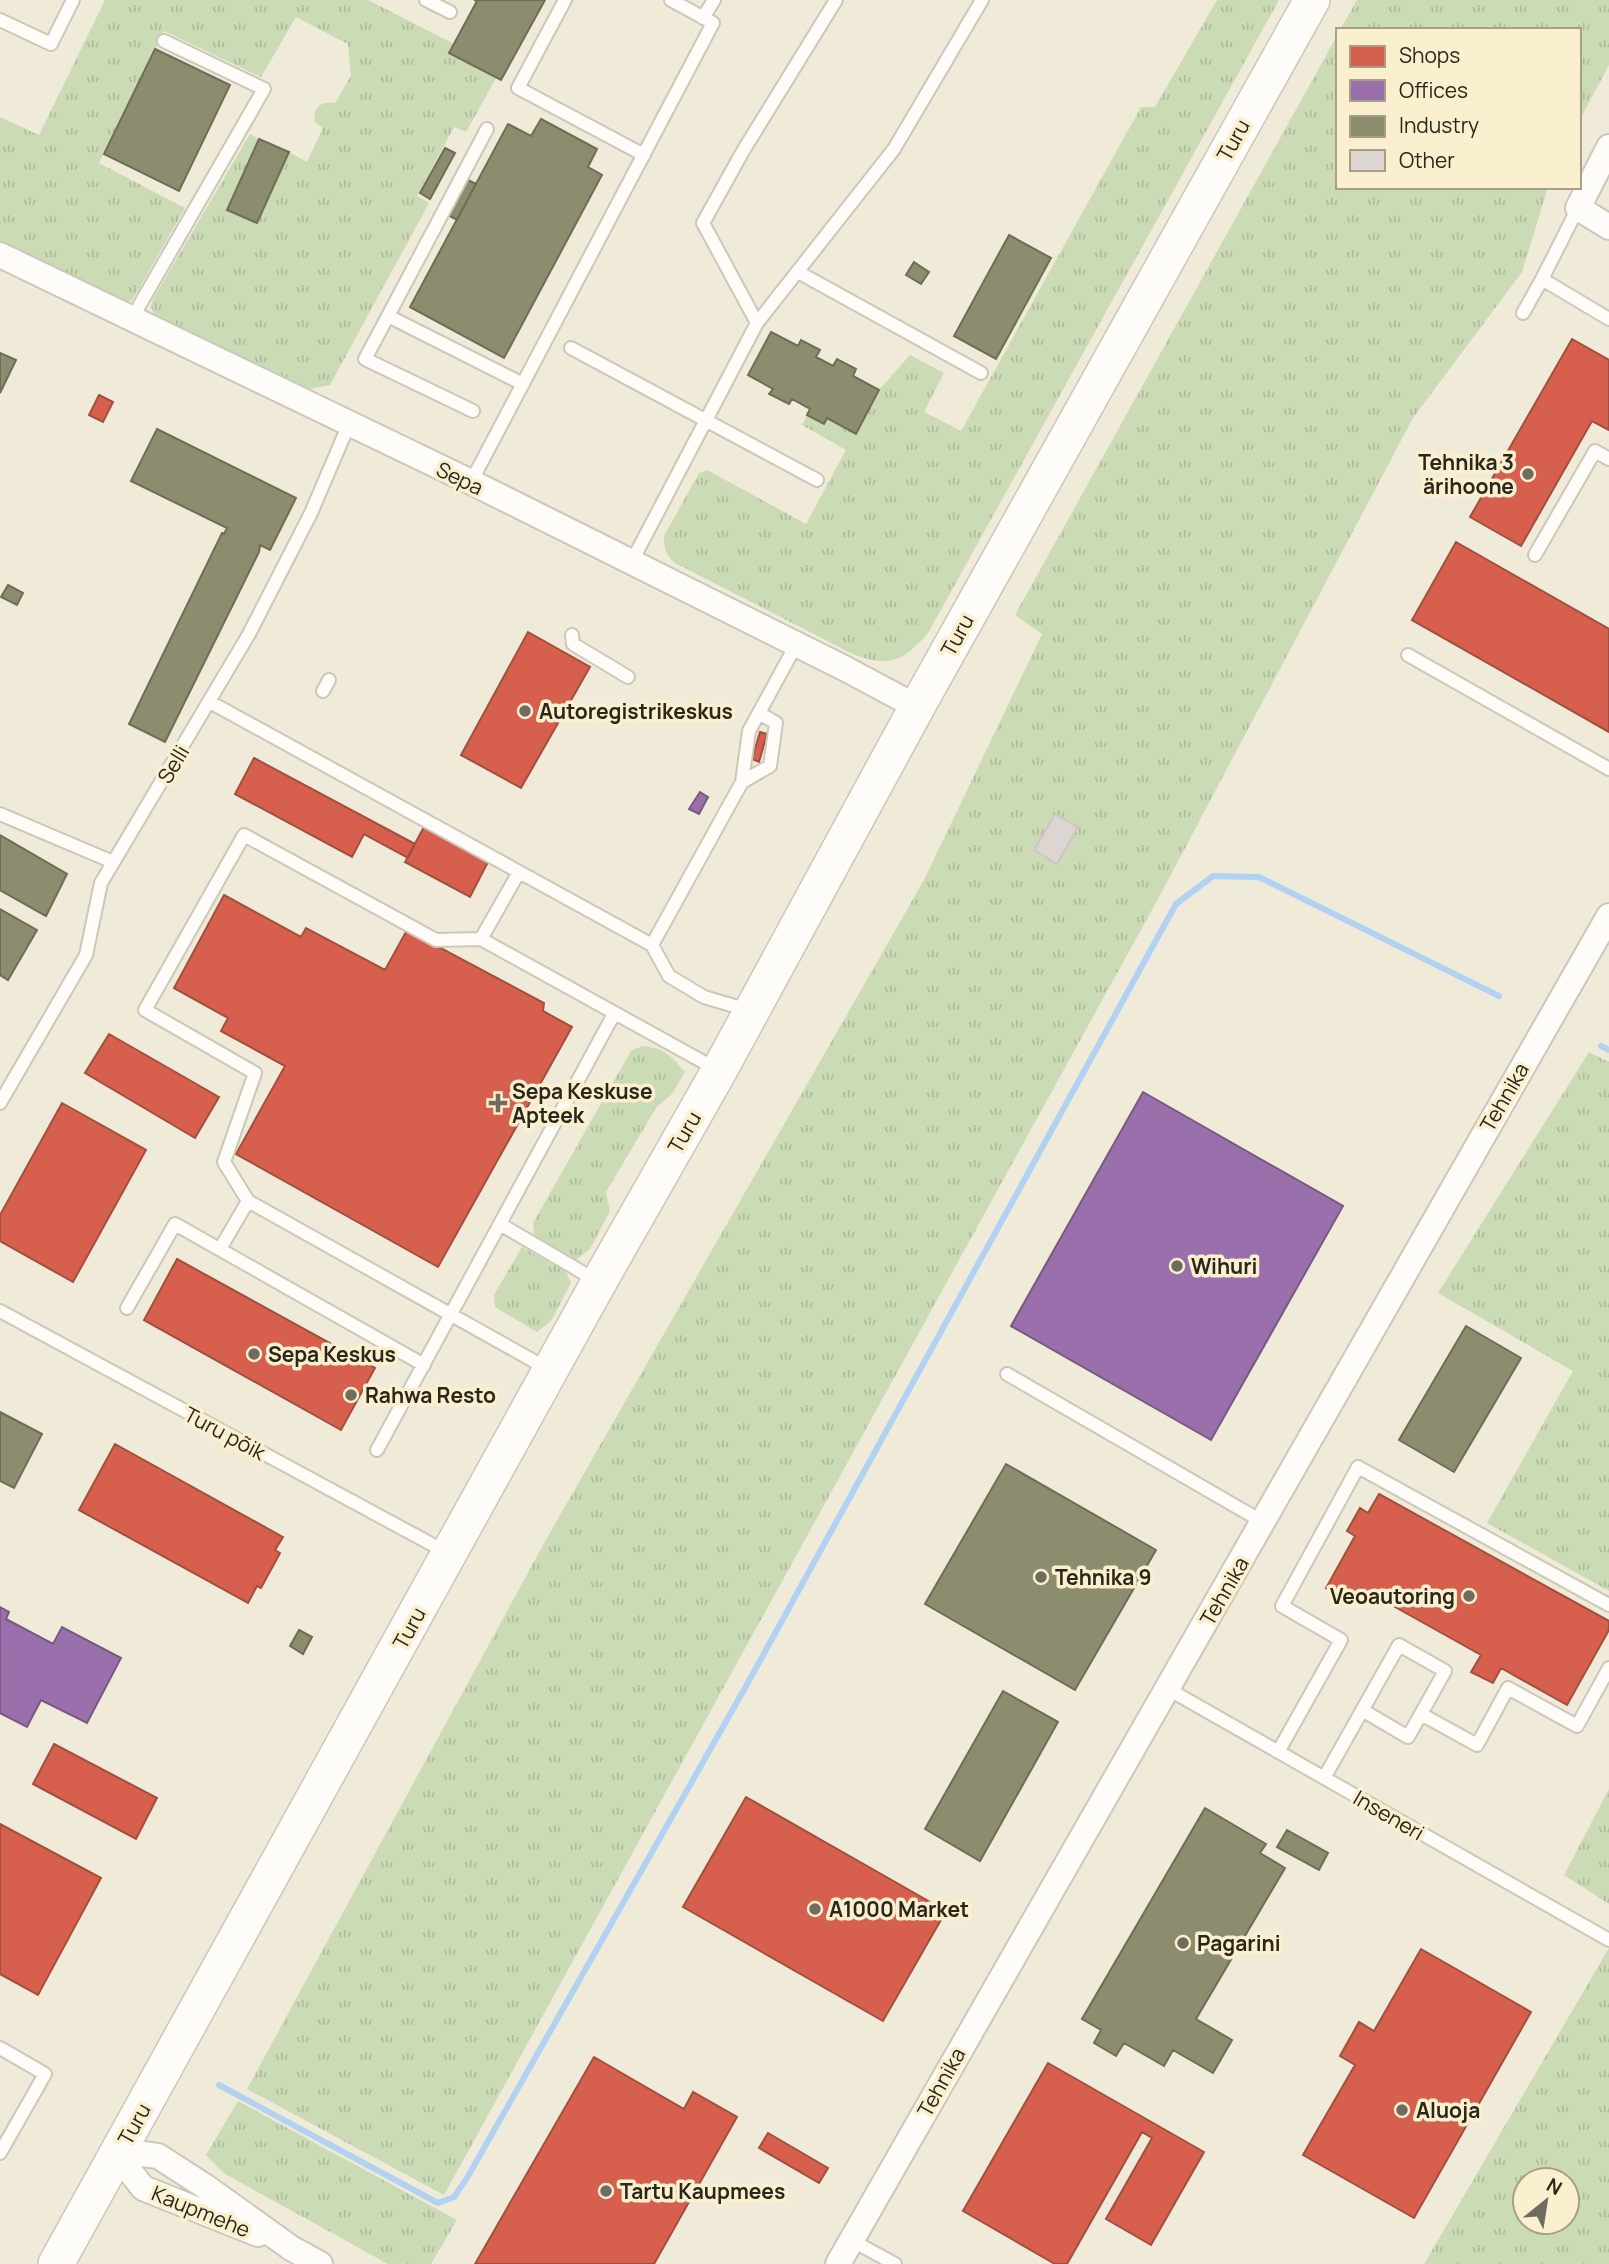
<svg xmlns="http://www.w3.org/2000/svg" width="1609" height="2264" font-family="Manrope,sans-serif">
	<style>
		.grass { fill: url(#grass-tufts); fill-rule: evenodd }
		.shops { fill: #d6604d; stroke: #a24f3e; stroke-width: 2 }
		.offices { fill: #9970ab; stroke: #785a80; stroke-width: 2 }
		.industry { fill: #8c8c6e; stroke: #6f6d55; stroke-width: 2 }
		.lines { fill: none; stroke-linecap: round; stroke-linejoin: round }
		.stream { stroke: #b1d2f2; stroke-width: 6 }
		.building { fill: #ddd5d2; stroke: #ccc5c1; stroke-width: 2 }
		.service-casing { stroke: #ccc7b9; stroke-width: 16 }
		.minor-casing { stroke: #ccc7b9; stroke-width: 28 }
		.secondary-casing { stroke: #ccc7b9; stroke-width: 38 }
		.service { stroke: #fdfcf9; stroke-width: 12 }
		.minor { stroke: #fdfcf9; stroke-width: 24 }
		.secondary { stroke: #fdfcf9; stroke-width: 35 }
		.poi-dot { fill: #6f6b5d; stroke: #faefcf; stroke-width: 2.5 }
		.labels { text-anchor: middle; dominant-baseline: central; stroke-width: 7; stroke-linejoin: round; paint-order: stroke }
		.street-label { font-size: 21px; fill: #2a261a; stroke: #faefcf }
		.poi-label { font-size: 21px; font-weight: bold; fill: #2a261a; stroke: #faefcf; text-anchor: start }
	</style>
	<defs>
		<pattern id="grass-tufts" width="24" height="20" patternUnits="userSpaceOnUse" patternTransform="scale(1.75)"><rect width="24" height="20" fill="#cbdbb6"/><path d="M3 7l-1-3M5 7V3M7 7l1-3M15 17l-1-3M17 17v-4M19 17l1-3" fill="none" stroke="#aebc9c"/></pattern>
	</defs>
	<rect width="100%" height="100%" fill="#f0ead9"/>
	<path class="grass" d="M105,0H368L454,44L449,53L496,78L466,132L454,127L417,196L429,203L330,385L309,389L154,314L151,307L153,299L250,134L259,139L227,209L257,223L289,152L307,162L323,128L315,122C312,107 321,101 335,103L351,76L348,44L296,17L261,77L164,31L99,163L185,208L133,299L126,303L0,241V117L39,135Z
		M1217,0H1279L928,633C903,662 889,668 853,654L675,563C666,556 664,548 664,536L699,473L707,470L806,524L846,450L802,425L807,415L823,424L827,418L856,433L879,390L910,355L944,373L924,412L961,431L1141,107H1155Z
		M1357,0H1609V65L1579,121V30H1340Z
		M1338,34V187H1548L1522,272L1413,418L1159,897L444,2195L247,2089L543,1545L924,880L1042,634L1015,615Z
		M642,1046C665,1048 670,1055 685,1072L672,1094L656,1108L606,1192L610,1211L590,1249L576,1260L534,1235L533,1223L631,1051Z
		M1589,1052L1609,1062V1591L1487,1523L1573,1371L1438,1293Z
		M522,1247L566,1272L571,1283L551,1321L537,1332L495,1307L494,1295Z
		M1609,1789V1904L1564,1875Z
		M1609,1948V2264H1424ZM1525,2180H1567V2222H1525Z
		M238,2101L457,2220L431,2264H388L225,2174L206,2155Z"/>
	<path class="shops" d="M1572,339L1609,360V430L1592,421L1521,546L1470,517Z
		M99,395L113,402L103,422L89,415Z
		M1456,542L1609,629V732L1412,620Z
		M528,632L590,667L521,788L461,755Z
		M760,732L767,734L759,762L752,759Z
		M254,758L415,844L408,858L364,834L352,857L235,794Z
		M425,825L489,860L470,897L405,862Z
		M224,895L301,937L306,928L385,970L407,930L544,1003L543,1011L572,1027L438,1267L236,1154L285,1066L221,1031L228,1018L174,988Z
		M109,1034L219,1097L195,1138L85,1073Z
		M62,1103L146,1150L73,1282L0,1241V1215Z
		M177,1259L375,1368L341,1430L144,1320Z
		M115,1444L283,1537L275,1550L280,1553L261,1588L257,1586L248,1603L79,1510Z
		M1379,1494L1609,1621V1630L1567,1705L1501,1668L1493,1683L1471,1672L1481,1655L1361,1588L1353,1603L1326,1588L1355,1536L1347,1531L1360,1508L1368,1513Z
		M54,1744L157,1798L136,1839L33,1784Z
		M746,1797L946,1911L883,2021L683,1907Z
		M0,1824L101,1878L38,1995L0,1974Z
		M1421,1949L1531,2012L1414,2218L1303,2155L1355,2065L1340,2056L1359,2022L1374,2031Z
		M594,2057L684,2109L693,2092L737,2117L654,2264H475Z
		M1048,2063L1204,2152L1151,2245L1106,2219L1152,2138L1142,2132L1067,2264H1055L963,2211Z
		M768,2133L828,2168L819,2183L759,2148Z"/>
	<path class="offices" d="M700,792L708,797L699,814L689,809Z
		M1143,1092L1343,1206L1211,1440L1011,1326Z
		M0,1607L9,1612L6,1619L53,1644L62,1627L121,1658L87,1723L41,1700L27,1727L0,1713Z"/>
	<path class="industry" d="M474,0H545L501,80L449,53L477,1Z
		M155,49L230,85L179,191L104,154Z
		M541,119L597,149L588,167L602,175L504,358L410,307L508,124L531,136Z
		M259,139L289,152L257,223L227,210Z
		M445,148L455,153L430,199L420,193Z
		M464,178L476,184L457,220L444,213Z
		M1009,235L1051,258L996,359L954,336Z
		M914,262L929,272L921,284L906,275Z
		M771,332L798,346L801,340L820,350L816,357L833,366L837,359L856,369L853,376L879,390L856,434L827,418L824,424L807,415L810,409L792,399L789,404L769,394L773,389L748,375Z
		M0,353L16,360L0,393Z
		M157,429L296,498L270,550L260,545L259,552L165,742L129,724L222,533L224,534L227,528L131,481Z
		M8,585L23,593L17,605L1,597Z
		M0,835L67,874L46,916L0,890Z
		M0,909L37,930L8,980L0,975Z
		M1466,1326L1521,1358L1454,1472L1399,1440Z
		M0,1412L42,1434L14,1488L0,1481Z
		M1006,1464L1156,1550L1075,1690L925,1604Z
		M299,1630L312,1637L303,1654L290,1646Z
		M1003,1691L1058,1722L980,1861L925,1829Z
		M1205,1808L1266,1844L1260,1853L1285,1868L1196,2019L1232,2040L1213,2073L1173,2050L1164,2066L1124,2043L1116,2056L1094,2043L1101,2030L1082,2019Z
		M1287,1830L1328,1853L1319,1870L1277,1847Z"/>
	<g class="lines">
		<path class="stream" d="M1601,1046L1609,1050
			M219,2085L438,2203L454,2197L467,2178L745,1688L1176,904L1213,876L1259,877L1499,996"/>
	</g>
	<path class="building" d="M1055,814L1078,827L1057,864L1034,850Z"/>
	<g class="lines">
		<g class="service-casing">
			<path id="service" d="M426,0L450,12
				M565,0L518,88L644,155
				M703,18L714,0
				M0,20L51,44L73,0
				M487,129L388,316L523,384
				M1578,208L1542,279L1609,319
				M798,272L981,373
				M1523,313L1542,279
				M388,316L365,359L473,411
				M131,320L264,89L164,41
				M757,323L703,223L743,151L836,0
				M571,348L817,480
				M471,482L713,23L671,0
				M1535,555L1595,451L1609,459
				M631,563L757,323L894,149L982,0
				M572,635L573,644L628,677
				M1408,655L1609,769
				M323,691L329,680
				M210,702L652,945L669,976L704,997L748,1010
				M742,782L749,731L796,645
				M0,814L113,862
				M481,939L519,872
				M652,945L742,782L770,766L776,723L759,713
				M0,1103L86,955L101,883L249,634L311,513L349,424
				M500,1224L597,1281
				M220,1249L248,1201
				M127,1308L175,1224L424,1365
				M0,1311L446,1552
				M548,1369L248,1201L224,1162L255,1073L145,1010L244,835L436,940L481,939L716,1069
				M1007,1374L1263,1522
				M377,1450L614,1014
				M1168,1689L1609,1940
				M1421,1714L1477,1745L1508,1688L1577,1726L1609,1668
				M1278,1752L1341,1640L1282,1606L1358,1467L1609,1605
				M1324,1778L1399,1645L1445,1671L1408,1737L1362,1710
				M0,2048L45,2074L0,2153
				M851,2240L895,2264"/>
		</g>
		<g class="minor-casing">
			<path id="minor" d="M1609,147L1578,208L1609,227
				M0,255L471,482L844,668L917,707
				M119,2151L158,2156L206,2187L291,2248L320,2264
				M119,2151L129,2170L143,2188L258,2234
				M838,2264L1609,916"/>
		</g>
		<g class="secondary-casing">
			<path id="secondary" d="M56,2264L599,1282L719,1071L917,707L1312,0"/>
		</g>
		<use href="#service" class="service"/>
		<use href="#minor" class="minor"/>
		<use href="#secondary" class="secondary"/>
	</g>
	<g class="poi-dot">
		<circle cx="1528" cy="474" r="7"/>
		<circle cx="525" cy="711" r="7"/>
		<path d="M494.5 1092.5h7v7h7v7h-7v7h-7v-7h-7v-7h7z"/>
		<circle cx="1177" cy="1266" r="7"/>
		<circle cx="254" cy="1354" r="7"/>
		<circle cx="351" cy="1395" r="7"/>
		<circle cx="1041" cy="1577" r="7"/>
		<circle cx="1469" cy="1596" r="7"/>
		<circle cx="815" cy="1909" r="7"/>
		<circle cx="1183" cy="1943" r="7"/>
		<circle cx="1402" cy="2110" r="7"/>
		<circle cx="606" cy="2191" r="7"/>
	</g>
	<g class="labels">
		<g class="street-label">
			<text transform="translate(1233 140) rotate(-61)">Turu</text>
			<text transform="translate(460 478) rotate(26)">Sepa</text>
			<text transform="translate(957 635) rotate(-61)">Turu</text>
			<text transform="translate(173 764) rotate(-59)">Selli</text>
			<text transform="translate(1504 1097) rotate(-60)">Tehnika</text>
			<text transform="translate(684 1132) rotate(-60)">Turu</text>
			<text transform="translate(225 1433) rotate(28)">Turu põik</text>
			<text transform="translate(1224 1591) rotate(-60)">Tehnika</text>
			<text transform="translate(409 1628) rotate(-61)">Turu</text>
			<text transform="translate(1389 1815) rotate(30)">Inseneri</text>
			<text transform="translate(941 2082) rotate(-61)">Tehnika</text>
			<text transform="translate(134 2124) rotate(-61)">Turu</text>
			<text transform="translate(201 2211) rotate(22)">Kaupmehe</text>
		</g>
		<g class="poi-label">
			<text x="1514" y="462" text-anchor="end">Tehnika 3<tspan x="1514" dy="24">ärihoone</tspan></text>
			<text x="539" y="711">Autoregistrikeskus</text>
			<text x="512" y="1091">Sepa Keskuse<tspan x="512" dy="24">Apteek</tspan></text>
			<text x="1191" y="1266">Wihuri</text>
			<text x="268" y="1354">Sepa Keskus</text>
			<text x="365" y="1395">Rahwa Resto</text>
			<text x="1055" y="1577">Tehnika 9</text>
			<text x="1455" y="1596" text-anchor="end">Veoautoring</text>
			<text x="829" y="1909">A1000 Market</text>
			<text x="1197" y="1943">Pagarini</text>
			<text x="1416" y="2110">Aluoja</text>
			<text x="620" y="2191">Tartu Kaupmees</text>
		</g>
	</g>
	<rect x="1336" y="28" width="245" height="161" fill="#faefcf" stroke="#a79f87" stroke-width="2"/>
	<rect x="1350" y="46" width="35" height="21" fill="#d6604d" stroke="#a79f87" stroke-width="2"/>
	<text x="1399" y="63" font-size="21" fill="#2a261a">Shops</text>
	<rect x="1350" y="80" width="35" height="21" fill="#9970ab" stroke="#a79f87" stroke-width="2"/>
	<text x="1399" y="98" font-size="21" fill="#2a261a">Offices</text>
	<rect x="1350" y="116" width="35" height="21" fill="#8c8c6e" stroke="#a79f87" stroke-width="2"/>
	<text x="1399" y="133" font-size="21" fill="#2a261a">Industry</text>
	<rect x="1350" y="150" width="35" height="21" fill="#ddd5d2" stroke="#a79f87" stroke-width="2"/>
	<text x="1399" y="168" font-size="21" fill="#2a261a">Other</text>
	<g transform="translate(1546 2201) rotate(30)"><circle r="33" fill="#faefcf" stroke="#a79f87" stroke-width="2"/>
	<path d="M0-5L12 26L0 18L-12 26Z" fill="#6f6b5d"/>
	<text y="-10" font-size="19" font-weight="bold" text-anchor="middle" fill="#2a261a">N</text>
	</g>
</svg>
